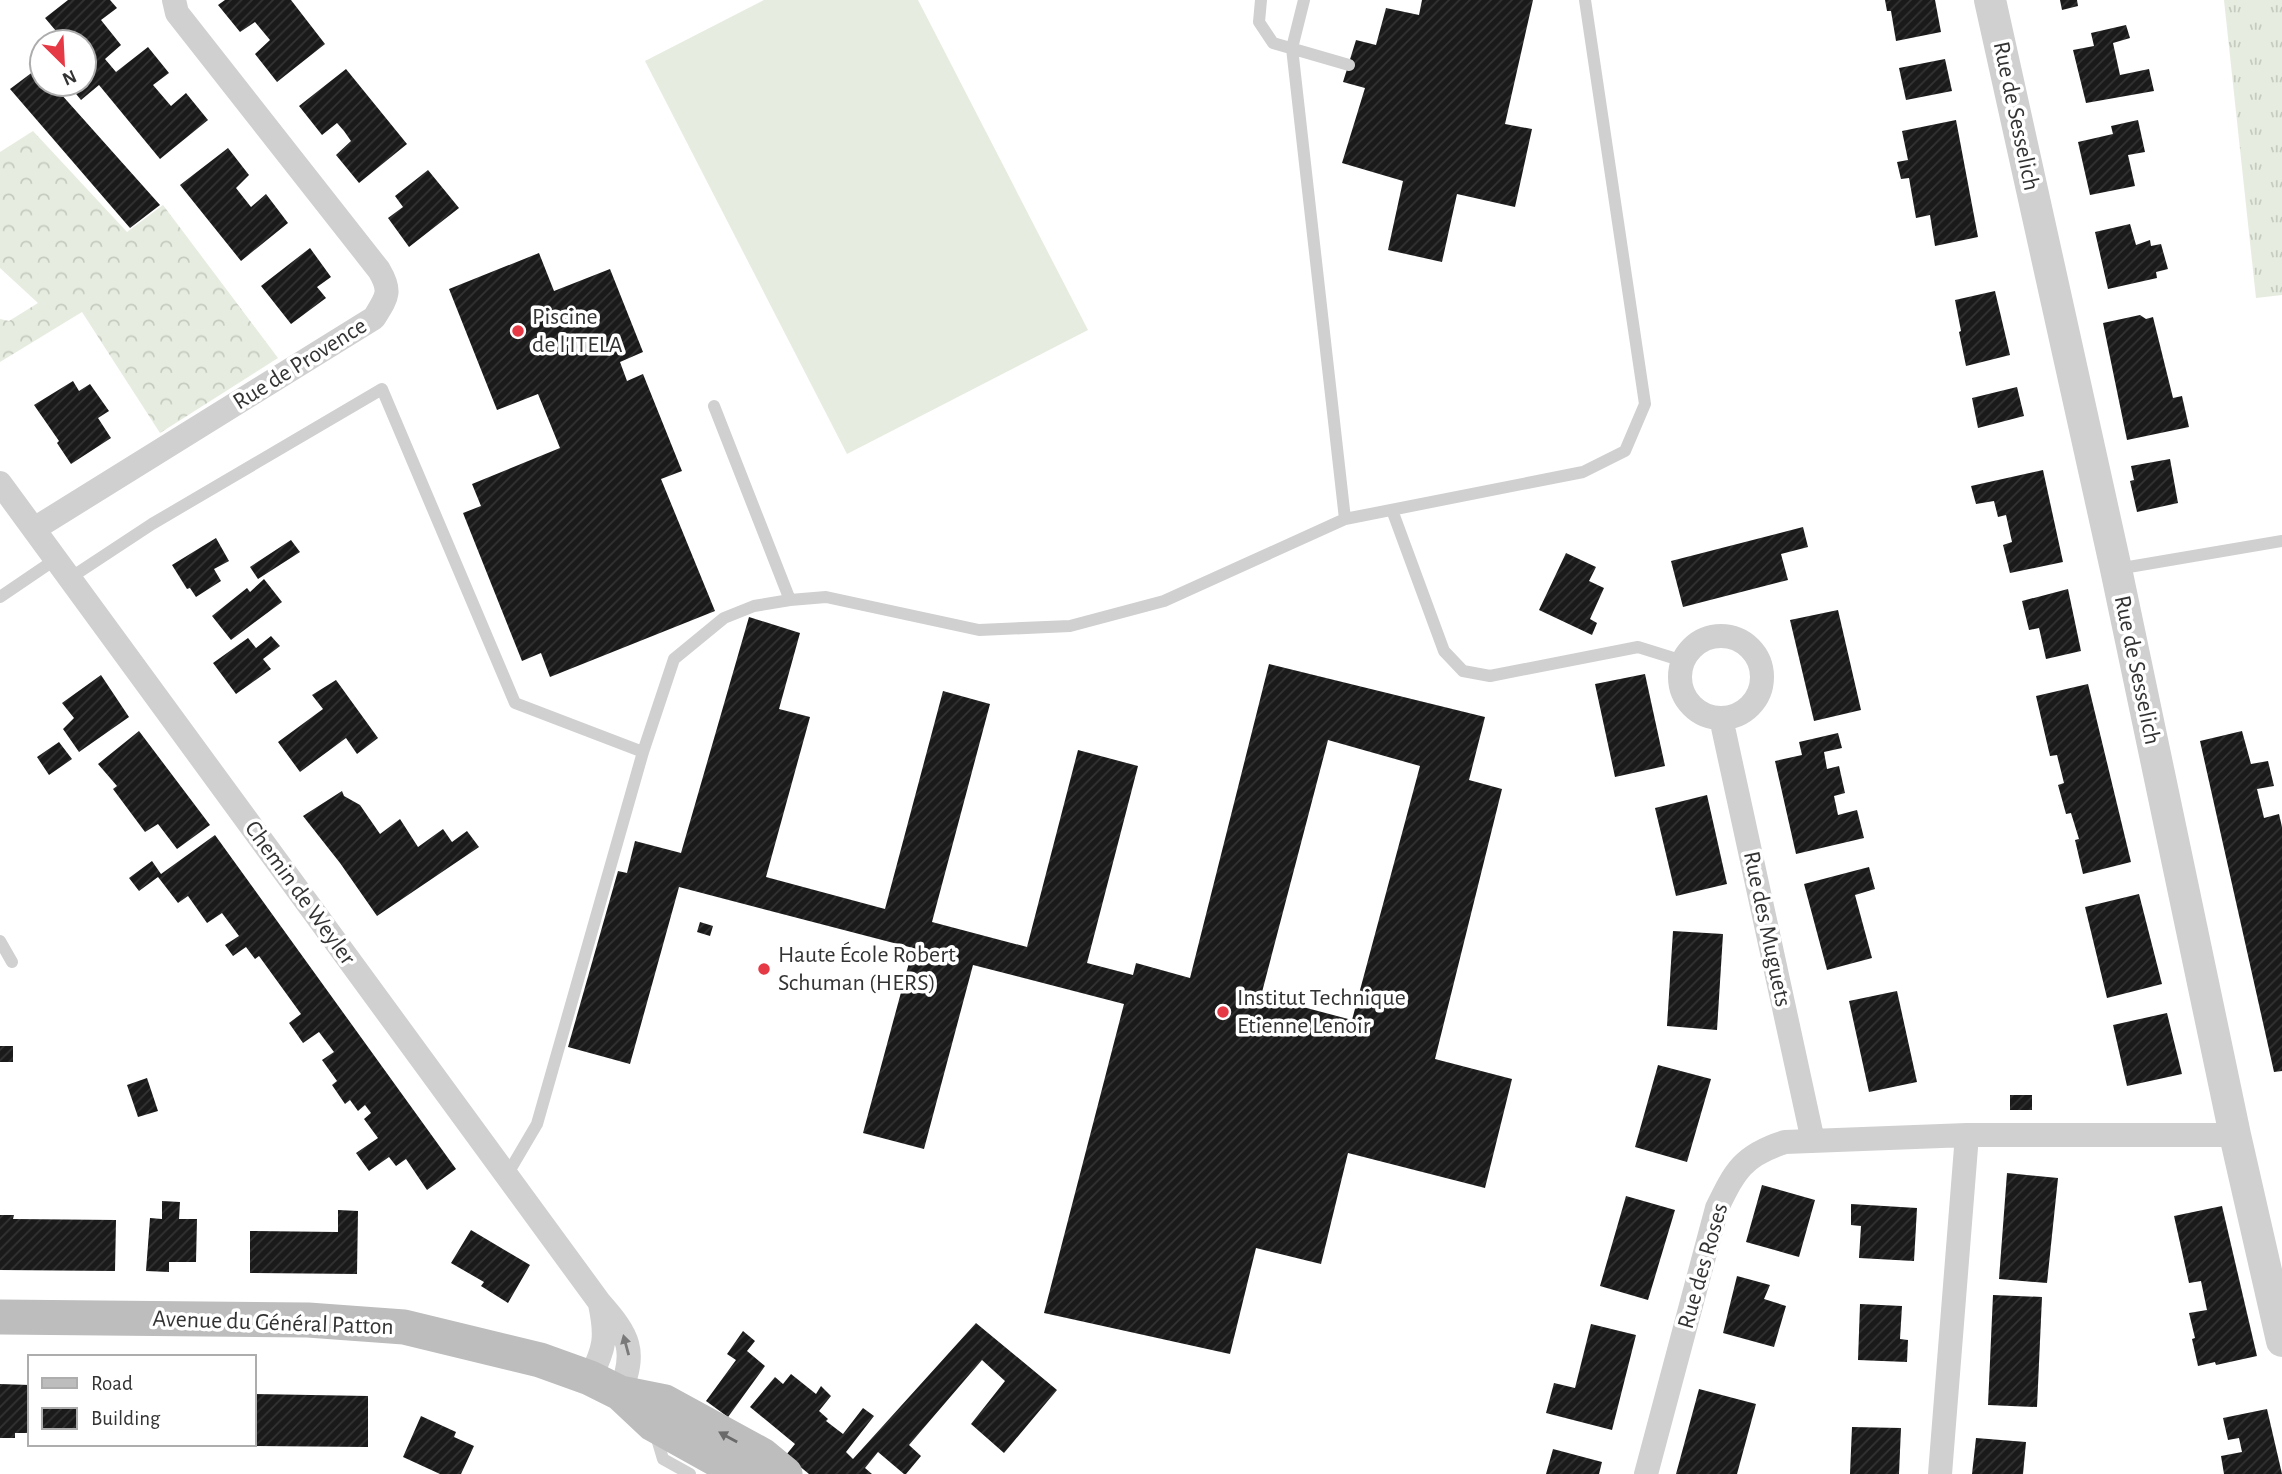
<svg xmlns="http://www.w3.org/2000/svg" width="2282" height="1474" font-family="'Alegreya Sans',sans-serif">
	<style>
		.grass { fill: url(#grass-tufts) }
		.forest { fill: url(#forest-crowns) }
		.garden { fill: #e6ecdf }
		.building { fill: url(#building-hatch); fill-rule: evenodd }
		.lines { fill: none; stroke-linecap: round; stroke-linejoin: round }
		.service { stroke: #d0d0d0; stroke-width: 12 }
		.minor { stroke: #d0d0d0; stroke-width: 24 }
		.tertiary { stroke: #d0d0d0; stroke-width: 32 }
		.secondary { stroke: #bdbdbd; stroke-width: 35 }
		.oneway { fill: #7a7a7a }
		.oneway2 { fill: #6a6a6a }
		.poi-dot { fill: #e63946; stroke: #fff; stroke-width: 2.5 }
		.labels { text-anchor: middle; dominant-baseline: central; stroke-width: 7; stroke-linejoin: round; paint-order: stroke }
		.street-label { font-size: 24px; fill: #333; stroke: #fff }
		.poi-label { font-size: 24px; fill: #333; stroke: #fff; text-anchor: start }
	</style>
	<defs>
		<pattern id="grass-tufts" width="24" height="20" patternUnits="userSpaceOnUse" patternTransform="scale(1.75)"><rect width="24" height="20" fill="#e6ecdf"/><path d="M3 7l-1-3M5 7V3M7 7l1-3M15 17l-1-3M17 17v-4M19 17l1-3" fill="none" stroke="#c6cbc0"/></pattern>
		<pattern id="forest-crowns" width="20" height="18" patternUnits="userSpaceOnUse" patternTransform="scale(1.75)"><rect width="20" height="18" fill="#e6ecdf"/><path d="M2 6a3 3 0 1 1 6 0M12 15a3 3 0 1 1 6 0" fill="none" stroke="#c6cbc0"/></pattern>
		<pattern id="building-hatch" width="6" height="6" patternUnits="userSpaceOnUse" patternTransform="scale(1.75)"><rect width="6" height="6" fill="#1a1a1a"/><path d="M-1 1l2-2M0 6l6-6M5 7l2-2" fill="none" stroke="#333"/></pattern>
	</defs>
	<rect width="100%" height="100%" fill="#fff"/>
	<path class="grass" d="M2224,0H2282V295L2256,298Z"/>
	<path class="forest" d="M33,131L127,232L163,205L278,358L160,433L82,312L0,362V319L9,321L38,303L0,268V152Z"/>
	<path class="garden" d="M764,0H918L1088,330L847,454L645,61Z"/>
	<path class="building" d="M68,0H110L117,8L101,20L121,45L105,59L116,72L148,47L169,73L153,85L171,106L186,93L208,120L160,159L99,85L81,100L68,84H84V42H43L56,31L45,18Z
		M225,0H291L325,44L277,82L255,54L270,40L255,22L240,32L218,5Z
		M1422,0H1533L1505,124L1532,129L1515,207L1457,194L1442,262L1388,250L1403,181L1342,163L1365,88L1343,82L1356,40L1376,45L1386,8L1419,15Z
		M1885,0H1935L1941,32L1896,41L1891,11H1887Z
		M2060,0H2077L2078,6L2062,10Z
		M2126,25L2130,38L2113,43L2120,75L2149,69L2154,91L2086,103L2073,50L2094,46L2091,33Z
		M1945,59L1952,91L1906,100L1899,68Z
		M38,68L42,73V84H52L160,205L130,228L10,89Z
		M346,69L407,144L359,183L336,155L351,141L344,131L337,123L322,135L299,106Z
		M1956,120L1978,237L1935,246L1930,215L1916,218L1909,178L1901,179L1897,162L1908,160L1902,131Z
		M2138,120L2145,152L2128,155L2135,186L2090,195L2078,142L2113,134L2111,126Z
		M228,148L249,175L236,188L251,207L266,194L288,223L241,261L180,185Z
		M428,170L459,208L409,247L388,218L403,207L395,196Z
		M2130,224L2136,245L2150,240L2151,246L2161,244L2168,269L2156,272L2157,278L2108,289L2095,232Z
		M310,248L331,277L317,287L326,298L291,324L261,286Z
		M539,253L554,291L610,269L643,352L620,362L627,381L643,374L682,471L661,479L715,611L550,677L541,653L522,661L463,513L481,506L472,484L560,448L538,394L497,410L449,289Z
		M1995,291L2010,355L1966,366L1959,332L1961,331L1955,300Z
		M2140,315L2146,319L2153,317L2173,398L2182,396L2189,427L2127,440L2103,323Z
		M73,381L79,391L90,384L109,411L98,418L111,438L71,464L57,443L59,441L34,405Z
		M2017,387L2024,416L1978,428L1972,398Z
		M2170,459L2178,503L2137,512L2130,481L2134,480L2131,466Z
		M2043,470L2063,562L2010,573L2003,545L2012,542L2006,515L1998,517L1994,501L1976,504L1971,486Z
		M1803,527L1808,547L1781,554L1788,580L1683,607L1671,561Z
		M216,538L229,561L214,569L221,581L196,597L190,588L187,589L172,565Z
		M291,540L300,552L258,579L250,567Z
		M1566,553L1596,567L1589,581L1604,588L1590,619L1597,623L1592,635L1539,610Z
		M264,579L282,602L231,640L212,616L247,588L250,592Z
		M2068,589L2081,651L2046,659L2039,628L2029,630L2022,601Z
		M1838,610L1861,710L1814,721L1790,620Z
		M749,617L800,633L779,709L810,717L766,877L885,909L943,691L990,704L932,922L1027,947L1078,750L1138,766L1087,963L1133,975L1136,963L1190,978L1269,664L1485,717L1469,780L1502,789L1435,1059L1512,1079L1485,1188L1348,1153L1321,1264L1256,1248L1230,1354L1044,1313L1124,1004L973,965L924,1149L863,1133L913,948L679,887L630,1064L568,1047L618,871L627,873L635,841L681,853ZM1328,740L1420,766L1352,1020L1261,996Z
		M271,636L280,646L263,659L271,669L236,694L213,663L248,638L256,648Z
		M1645,674L1665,766L1615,777L1595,684Z
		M101,675L129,717L79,752L63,729L74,718L62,703Z
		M336,680L378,738L357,754L346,738L300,772L278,742L323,709L312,695Z
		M2088,684L2131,862L2083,874L2075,840L2079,839L2071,813L2066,814L2058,785L2064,783L2057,755L2050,756L2036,696Z
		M139,731L210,825L177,849L158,824L145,832L113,789L117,786L98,764Z
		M2242,731L2251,764L2268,761L2274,786L2257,789L2264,818L2279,814L2282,827V1071L2274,1072L2200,741Z
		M1838,733L1842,748L1824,752L1827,769L1839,766L1845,793L1834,796L1838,815L1857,810L1864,838L1796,854L1775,761L1802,755L1799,742Z
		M59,742L72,759L49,775L37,757Z
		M342,791L344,796L360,805L380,834L400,819L418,847L443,829L452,842L467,831L479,847L377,916L340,863L303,816Z
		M1707,795L1727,884L1676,896L1655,808Z
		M215,835L456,1169L427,1190L406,1159L396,1166L389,1157L369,1171L356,1153L378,1138L364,1119L371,1113L365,1105L358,1111L350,1100L345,1104L332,1085L337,1081L322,1060L334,1052L319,1032L303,1043L289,1023L301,1014L259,956L255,959L246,947L233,956L225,945L239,936L222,913L207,923L188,896L178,903L158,877L139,891L129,878L152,861L161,874Z
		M1869,867L1875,889L1855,895L1872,958L1827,970L1804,884Z
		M2139,894L2162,984L2107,998L2085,907Z
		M700,922L713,926L710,936L697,932Z
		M1673,931L1723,934L1717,1030L1667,1026Z
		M1897,991L1917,1082L1869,1092L1849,1001Z
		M2167,1013L2182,1074L2127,1086L2113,1025Z
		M0,1046H13V1062H0Z
		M1658,1065L1711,1079L1687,1162L1635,1147Z
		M147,1078L158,1111L138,1117L127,1085Z
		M2010,1095H2032V1110H2010Z
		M2007,1173L2058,1178L2047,1283L1999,1279Z
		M1762,1185L1815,1200L1799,1257L1746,1242Z
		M1626,1196L1675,1210L1648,1300L1600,1286Z
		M162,1201L180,1202L179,1219H197L196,1262H169V1272L146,1271L150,1218L162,1219Z
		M1851,1204L1917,1208L1914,1261L1859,1258L1861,1226L1851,1225Z
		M2222,1206L2257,1356L2216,1365L2215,1362L2198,1366L2192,1339L2195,1338L2189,1313L2207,1310L2201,1281L2189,1283L2174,1216Z
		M338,1210L358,1211L357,1274L250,1273V1231L338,1232Z
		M0,1215H14L13,1219L116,1220L115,1271L0,1270Z
		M471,1230L530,1265L508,1303L481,1286L484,1282L451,1263Z
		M1737,1276L1770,1285L1764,1299L1786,1306L1774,1347L1723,1333Z
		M1993,1295L2042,1297L2037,1407L1988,1405Z
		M1860,1304L1902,1306L1900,1339L1908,1340L1907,1362L1858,1360Z
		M976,1323L1057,1390L1004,1453L971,1424L1005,1381L982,1360L909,1445L921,1456L906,1474H904L878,1452L865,1468L872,1474H809L786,1455L795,1444L750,1407L775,1377L783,1384L791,1374L816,1394L821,1386L831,1396L819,1411L828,1419L826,1421L843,1434L863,1408L874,1416L846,1452L853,1459Z
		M1591,1324L1636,1335L1612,1430L1546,1413L1554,1383L1575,1388Z
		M743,1331L755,1341L747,1351L765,1366L728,1417L706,1401L736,1360L727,1354Z
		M0,1384L30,1385V1433H15V1438H0Z
		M1699,1389L1756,1404L1737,1474H1676Z
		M254,1394L368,1396V1447L254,1446Z
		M2267,1409L2282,1474H2224L2221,1456L2242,1452L2239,1438L2228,1440L2223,1418Z
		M421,1416L456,1432L454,1437L474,1446L461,1474H440L403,1457Z
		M1852,1427L1901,1428L1899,1474H1850Z
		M1976,1438L2026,1442L2023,1474H1972Z
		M1553,1449L1602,1462L1599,1474H1546Z"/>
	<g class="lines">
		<path class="service" d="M1261,0L1259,22L1273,43L1349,65
			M1304,0L1292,48L1345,519
			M714,406L790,600
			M1392,510L1444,651L1463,671L1490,676L1638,647L1683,661
			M2117,569L2282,541
			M70,578L152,524L382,389L515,703L643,752
			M0,597L56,559
			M0,941L12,962
			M507,1175L537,1124L643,752L674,659L724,618L754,606L790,600L826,597L979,630L1070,626L1164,601L1345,519L1583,472L1625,451L1645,404L1585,0
			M655,1432L663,1459L690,1474"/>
		<path class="minor" d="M0,483L600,1303C629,1336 637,1350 620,1393
			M34,529L374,318C387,297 392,292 379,270L177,13L174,0
			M1680 677a41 41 0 1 1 82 0a41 41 0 1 1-82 0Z
			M1721,718L1813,1141
			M590,1378C605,1348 607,1337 600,1304
			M1646,1474L1717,1208C1735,1171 1743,1155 1785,1142L1967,1135H2235
			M1940,1474L1967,1135"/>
		<path class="tertiary" d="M1990,0L2116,569L2235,1135L2282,1341"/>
		<path class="secondary" d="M0,1317L308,1320L404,1327L540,1360L590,1378L620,1393L665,1402L762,1455L785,1474
			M620,1393L653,1424L743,1474"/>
	</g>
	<defs><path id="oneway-solid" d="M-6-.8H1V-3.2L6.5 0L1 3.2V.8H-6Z" transform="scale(1.75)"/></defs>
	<use class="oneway" href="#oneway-solid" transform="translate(626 1345) rotate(-105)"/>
	<use class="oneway2" href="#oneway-solid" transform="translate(728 1437) rotate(-151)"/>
	<g class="poi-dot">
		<circle cx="518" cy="331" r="7"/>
		<circle cx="764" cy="969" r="7"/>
		<circle cx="1223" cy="1012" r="7"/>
	</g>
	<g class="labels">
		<g class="street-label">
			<text transform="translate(2016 116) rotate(78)">Rue de Sesselich</text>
			<text transform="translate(300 364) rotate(-32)">Rue de Provence</text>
			<text transform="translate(2137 670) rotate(78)">Rue de Sesselich</text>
			<text transform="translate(300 893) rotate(54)">Chemin de Weyler</text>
			<text transform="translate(1767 929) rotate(78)">Rue des Muguets</text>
			<text transform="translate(1703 1266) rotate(-74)">Rue des Roses</text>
			<text transform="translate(273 1323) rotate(2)">Avenue du Général Patton</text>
		</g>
		<g class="poi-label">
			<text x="532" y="317">Piscine<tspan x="532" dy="28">de l'ITELA</tspan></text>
			<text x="778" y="955">Haute École Robert<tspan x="778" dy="28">Schuman (HERS)</tspan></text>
			<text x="1237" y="998">Institut Technique<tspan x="1237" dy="28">Etienne Lenoir</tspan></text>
		</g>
	</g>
	<rect x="28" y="1355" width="228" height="91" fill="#ffffff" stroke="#adadad" stroke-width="2"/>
	<rect x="42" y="1378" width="35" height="10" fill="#bdbdbd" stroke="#adadad" stroke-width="2"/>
	<text x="91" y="1390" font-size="21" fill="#333333">Road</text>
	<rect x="42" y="1408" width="35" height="21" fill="url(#building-hatch)" stroke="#adadad" stroke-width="2"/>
	<text x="91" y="1425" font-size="21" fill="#333333">Building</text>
	<g transform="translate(63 63) rotate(156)"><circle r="33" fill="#ffffff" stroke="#adadad" stroke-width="2"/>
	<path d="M0-5L12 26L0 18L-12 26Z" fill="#e63946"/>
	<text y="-10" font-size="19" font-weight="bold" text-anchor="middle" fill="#333333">N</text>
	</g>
</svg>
